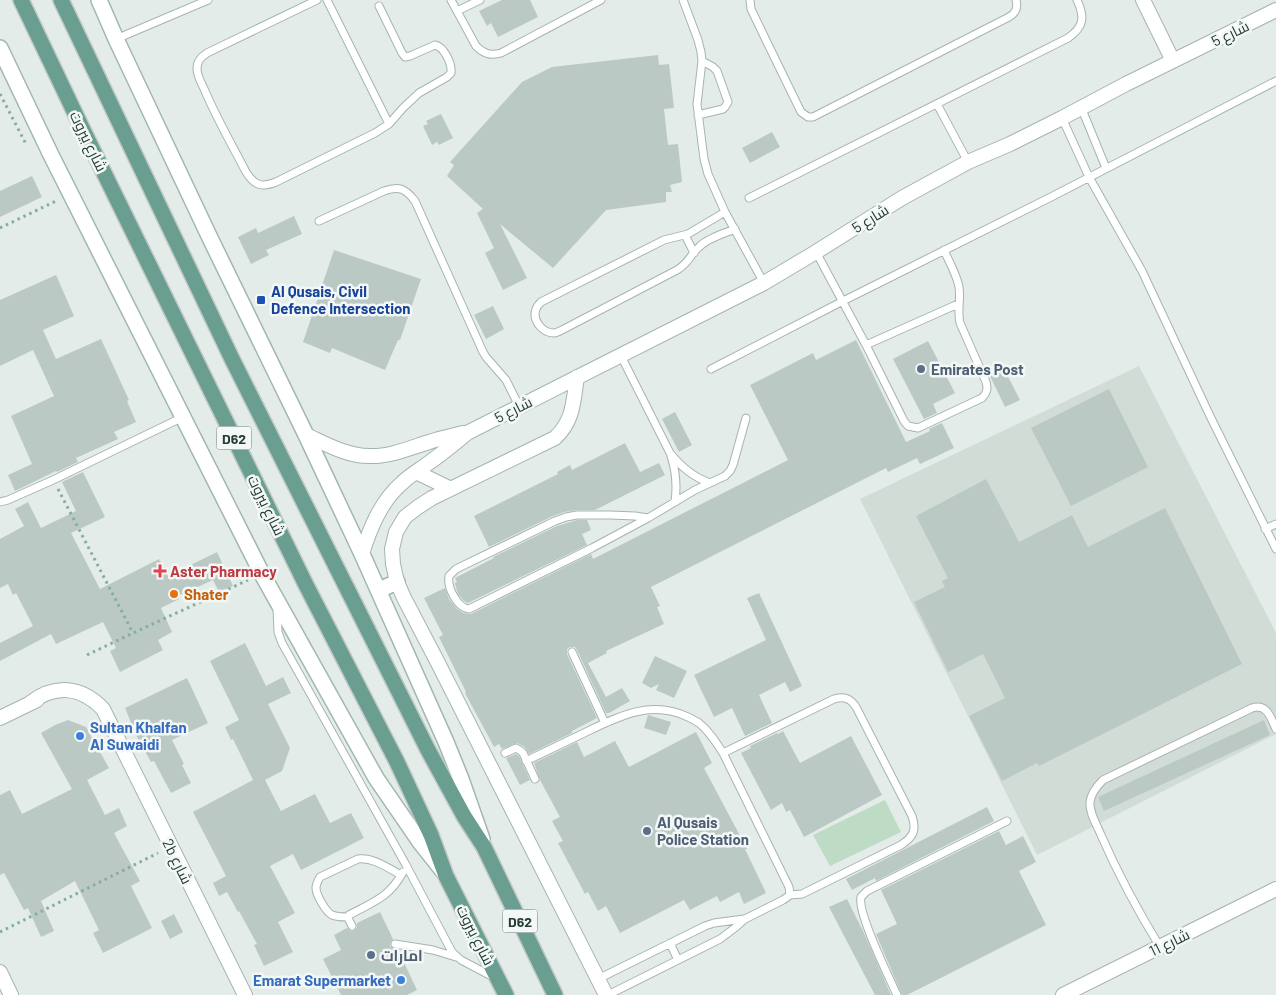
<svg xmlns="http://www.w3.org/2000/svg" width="1276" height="995" font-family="Barlow,Cairo,sans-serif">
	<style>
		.built { fill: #d1dcd7 }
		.green { fill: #bddbc5 }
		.building { fill: #bbc9c4 }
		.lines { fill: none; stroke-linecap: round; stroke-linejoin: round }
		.service-casing { stroke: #a6b4af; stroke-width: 9 }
		.minor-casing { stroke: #a6b4af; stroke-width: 16 }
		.secondary-casing { stroke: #a2b7af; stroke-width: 18 }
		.primary-casing { stroke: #c2c8c6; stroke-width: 18 }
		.path { stroke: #86ada1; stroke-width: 3; stroke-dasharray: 2.5 4; stroke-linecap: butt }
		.service { stroke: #fff; stroke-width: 7 }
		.minor { stroke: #fff; stroke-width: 14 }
		.secondary { stroke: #fff; stroke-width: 15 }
		.primary { stroke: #6a9e91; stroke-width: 15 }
		.transit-dot { fill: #1a4fb4; stroke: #f3f8f6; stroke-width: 2 }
		.service-dot { fill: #5c6f8a; stroke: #f3f8f6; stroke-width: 2 }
		.health-dot { fill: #e0444e; stroke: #f3f8f6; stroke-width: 2 }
		.food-dot { fill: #e8710a; stroke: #f3f8f6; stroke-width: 2 }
		.shop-dot { fill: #3f7fe0; stroke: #f3f8f6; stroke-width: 2 }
		.labels { text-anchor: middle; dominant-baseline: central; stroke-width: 5; stroke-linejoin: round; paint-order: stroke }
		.shield { fill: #f3f8f6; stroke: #62746f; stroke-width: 1 }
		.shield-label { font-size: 14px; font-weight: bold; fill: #243c35 }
		.street-label { font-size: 15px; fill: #243c35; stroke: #f3f8f6 }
		.transit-label { font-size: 15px; font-weight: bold; fill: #164399; stroke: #f3f8f6; text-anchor: start }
		.service-label { font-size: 15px; font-weight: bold; fill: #4e5e75; stroke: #f3f8f6; text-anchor: start }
		.health-label { font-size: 15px; font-weight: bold; fill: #be3a42; stroke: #f3f8f6; text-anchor: start }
		.food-label { font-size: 15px; font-weight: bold; fill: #c56008; stroke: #f3f8f6; text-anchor: start }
		.shop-label { font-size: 15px; font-weight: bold; fill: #366cbe; stroke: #f3f8f6; text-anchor: start }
	</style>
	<rect width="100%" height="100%" fill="#e3ece8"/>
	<path class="built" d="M1139,366L1276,633V734L1037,855L860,499Z"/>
	<path class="green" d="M885,800L901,832L830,866L813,835Z"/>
	<path class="building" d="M502,0H530L538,17L498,37L491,23L487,26L479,11Z
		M658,55L659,65L669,64L674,108L664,109L668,145L678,144L682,182L670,185L672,192H666V202L606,210L553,268L500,224L527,278L503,290L485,253L494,248L477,213L483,209L447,176L454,165L450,162L522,82L552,67Z
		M441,114L453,138L439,145L437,142L432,145L423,126L428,124L426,121Z
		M772,132L780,147L750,163L742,148Z
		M32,176L42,197L0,217V191Z
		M294,216L302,234L266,250L269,255L251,264L238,237L256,228L258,233Z
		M334,250L421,279L400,340H398L385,370L332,348L330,353L303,342Z
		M56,275L74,316L43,330L56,359L101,339L129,400L127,401L136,422L114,432L118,439L76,458L78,462L57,472L56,471L15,491L8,475L32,464L11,416L54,396L33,350L0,366V300Z
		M493,306L504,329L486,339L474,315Z
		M856,340L906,442L930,431L929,429L942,423L954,448L920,464L917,458L888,472L886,468L651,587L660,606L657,607L664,624L606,651L607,653L588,663L606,697L622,688L630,701L609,713H606L577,650L575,647H570L567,649V654L597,718L572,731V733L529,754L525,747L517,743L502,749L499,744L494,747L465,693L466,692L439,637L443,635L424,598L445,588L449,599L457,609L463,613L471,614L591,554L593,559L788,460L750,385L813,353L816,360Z
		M928,341L955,393L933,404L937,413L924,419L893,359Z
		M1002,365L1020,400L1005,407L988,372Z
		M1109,389L1148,467L1071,506L1031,428Z
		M675,412L692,445L679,452L662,419Z
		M625,443L640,472L659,463L665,475L595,510H577L564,512L553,516L489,547L474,516L558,474L557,472L570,465L572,470Z
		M83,472L105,517L71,533L100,589L159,559L168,576L217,552L233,586L219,592L213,580L178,596L179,599L161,608L172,632L158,640L163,650L120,672L110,651L116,648L103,622L56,644L51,634L0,661V643L33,626L16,593L13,595L8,584L0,588V539L24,526L15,509L28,502L41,528L76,511L62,482Z
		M986,479L1019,542L1072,515L1088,547L1165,508L1242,664L1039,766L1037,763L1002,781L969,716L1005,698L983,654L948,672L914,602L945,587L942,581L948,578L916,516Z
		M577,520H587L591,530L582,534L587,545L468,603L464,601L458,594L455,584V583L457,582L455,578L494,558L493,557L557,526Z
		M759,593L802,686L790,692L785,682L759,695L772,723L745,736L732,708L714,717L694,675L766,640L747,598Z
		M245,643L266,686L283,677L291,693L268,704L290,748L282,771L265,780L281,811L315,794L330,823L351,813L364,838L301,870L293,854L270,866L295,913L278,922L293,952L264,966L254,945L257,944L239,911L238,912L227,892L219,896L213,883L226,876L193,812L253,780L233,739L231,740L225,727L239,720L210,661Z
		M655,656L687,671L674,698L656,690L659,684L651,688L642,683Z
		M187,678L208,723L172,740L184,764L182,765L191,783L171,793L154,761L151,762L137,737L125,708Z
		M648,715L671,722L666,735L644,728Z
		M68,720L86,727L109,768L87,780L105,815L119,808L127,826L114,833L140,881L131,886L152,928L103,953L93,933L99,930L75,881L41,901L54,931L41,937L28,908L24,910L4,873L0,875V795L10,790L22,814L72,789L41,733L55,725Z
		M1264,720L1270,735L1104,811L1098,797Z
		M783,731L800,763L851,736L882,795L804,837L790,810L786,812L782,803L771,810L741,753L751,748L750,746L777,733L778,734Z
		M696,732L712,763L704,768L747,849H745L766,893L744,904L739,892L720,902L717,896L690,910L684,900L620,933L606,906L598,911L588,892L585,894L558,843L563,841L552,821L560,817L540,780L534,763L577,742L584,757L615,741L629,767Z
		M516,754L519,756L530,780L520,785L506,758Z
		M987,807L994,821L876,881L875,878L852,890L846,879Z
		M999,831L1006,845L1023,836L1036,862L1019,871L1046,925L907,995H902L876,934L897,924L881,890Z
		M847,899L863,931L891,995H875L829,907Z
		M380,912L393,939L390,943V946L394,949L398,950L417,990L407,995H341L323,959L341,950L334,935L347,928L351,931L355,930L357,927V923Z
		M174,914L183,932L170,939L161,921Z"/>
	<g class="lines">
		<g class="service-casing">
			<path id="service" d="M317,0L207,53C201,57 197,61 197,69C197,76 202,84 205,91C217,119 232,145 246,172C254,185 261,188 276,182L375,133L389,124L403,108L419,93L447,77L451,73C452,63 444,47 435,45L410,56L405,57L402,53L379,6
				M327,0L389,124
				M451,0L476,46C484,54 491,56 501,53L601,0
				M683,0L698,40L701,52L702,61L697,104L704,159L708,174L725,212L764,283
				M750,0L751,9L763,34L801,112L808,117H813L1009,17C1016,13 1018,8 1016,0
				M457,11L480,0
				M116,39L208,0
				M937,104L968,162
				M1081,107L1106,168
				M698,115L723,109L725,107L728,102L717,71L713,67L702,61
				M1062,118L1089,177L1142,271L1210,416L1276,549
				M749,198L1068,38C1084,27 1085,17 1077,0
				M725,212L688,234L664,240L541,302C539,304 537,306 536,309C532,320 542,333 554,333C557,333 559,331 562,330L677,270C689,263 690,255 699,247C708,238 723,234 735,229
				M319,221L384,191C399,186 405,188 415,201L483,352L486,357L506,380L519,406
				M685,235L694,253
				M816,252L866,345L904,421L908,426L918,428L982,398C987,393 988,389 986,382L960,323C957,311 961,299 959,287C957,275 949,262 944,250
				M866,345L958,304
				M621,356L670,453C681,467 693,477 710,483
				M711,369L843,301L1053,196L1276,81
				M671,456C676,471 677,487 675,502
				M0,502L8,500L53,480L183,417
				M648,518L592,548L469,609C457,608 447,587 449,576L456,569L555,521L566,517L577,515H610L635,516L648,518L695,490L725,476L730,471L733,465L746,418
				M1265,529L1276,524
				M277,608L278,632L282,643L406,865L452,952L461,960L495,978
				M572,652L605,723
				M505,753L516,748L521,751L523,753L535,779
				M526,761C545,752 563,743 582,734C617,717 650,699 688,717C692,719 696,721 699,723C709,731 716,742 723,753L789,887L790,895
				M348,917C342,917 337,917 332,915C326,912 316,895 316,888C316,884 318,881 320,877L358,859C373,857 388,868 401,875
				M352,926L348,918L349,915C373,902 389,898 403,872
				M670,943L678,960
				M395,944L433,950L456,957
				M1160,947C1138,911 1118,874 1101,835C1097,825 1089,813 1090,802C1091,793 1097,786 1103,780L1252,708C1267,703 1271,718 1276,729
				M598,979L705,926L714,923L744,919
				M608,995L720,939L736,927L745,919L783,900L790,895L802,894L901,845C913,837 917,831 912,816L856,707C850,698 844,696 834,699L723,753
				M897,995C889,977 857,913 861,897L867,891L1007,821"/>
		</g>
		<g class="minor-casing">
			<path id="minor" d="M1143,0L1173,61
				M577,377C573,402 574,420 555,438L432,498L418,507L405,517L396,532L392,549L393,564L397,582L404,598L437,661L606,995
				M306,435C326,444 347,456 369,456C389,457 410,448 429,442C440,438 452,436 463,433
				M416,472L451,489
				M362,554C370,528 381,501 402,483C410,475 421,469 430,462C443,453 455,443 467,433L764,283L816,252L902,198L968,162L1010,144L1062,118L1126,84L1276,10
				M30,703C55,684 81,686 103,709L245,995
				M0,718L37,700
				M0,972L11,995
				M1063,995L1276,889"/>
		</g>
		<g class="secondary-casing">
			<path id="secondary" d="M99,0L116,39L210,238L306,435L362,554L446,742L461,779L482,839
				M0,48L51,155L262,574L376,778L420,842L443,871
				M379,590L397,582"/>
		</g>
		<g class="primary-casing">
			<path id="primary" d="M21,0L83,130L306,585L397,762L431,835L446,876L506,995
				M61,0L232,359L428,750L464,816L484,847L555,995"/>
		</g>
		<path class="path" d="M0,94L26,144
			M0,228L58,200
			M58,489L133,633
			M87,655L133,633L248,580
			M0,932L158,853"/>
		<use href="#service" class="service"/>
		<use href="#minor" class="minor"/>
		<use href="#secondary" class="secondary"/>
		<use href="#primary" class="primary"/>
	</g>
	<rect class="transit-dot" x="256" y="295" width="10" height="10" rx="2.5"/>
	<g class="service-dot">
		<circle cx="921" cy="369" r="5"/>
		<circle cx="647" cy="831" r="5"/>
		<circle cx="371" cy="955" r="5"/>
	</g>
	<path class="health-dot" d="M157.5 563.5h5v5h5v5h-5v5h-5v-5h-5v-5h5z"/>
	<circle class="food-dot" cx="174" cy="594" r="5"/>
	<g class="shop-dot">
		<circle cx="80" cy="736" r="5"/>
		<circle cx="401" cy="980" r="5"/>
	</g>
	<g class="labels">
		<g class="shield">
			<rect x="216.5" y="426.5" width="35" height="23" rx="4"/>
			<rect x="502.5" y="909.5" width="35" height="23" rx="4"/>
		</g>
		<g class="shield-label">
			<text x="234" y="438">D62</text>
			<text x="520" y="921">D62</text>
		</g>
		<g class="street-label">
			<text transform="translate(1230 33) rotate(-26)">شارع 5</text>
			<text transform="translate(89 141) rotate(64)">شارع بيروت</text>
			<text transform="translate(870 218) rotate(-32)">شارع 5</text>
			<text transform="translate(513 409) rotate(-27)">شارع 5</text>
			<text transform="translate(267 505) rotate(64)">شارع بيروت</text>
			<text transform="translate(178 861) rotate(64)">2b شارع</text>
			<text transform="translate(476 935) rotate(63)">شارع بيروت</text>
			<text transform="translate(1169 942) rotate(-26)">شارع 11</text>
		</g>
		<g class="transit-label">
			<text x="271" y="291">Al Qusais, Civil<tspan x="271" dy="17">Defence Intersection</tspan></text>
		</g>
		<g class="service-label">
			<text x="931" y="369">Emirates Post</text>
			<text x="657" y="822">Al Qusais<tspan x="657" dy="17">Police Station</tspan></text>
			<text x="381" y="955">امارات</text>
		</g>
		<g class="health-label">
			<text x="170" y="571">Aster Pharmacy</text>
		</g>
		<g class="food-label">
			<text x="184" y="594">Shater</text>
		</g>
		<g class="shop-label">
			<text x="90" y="727">Sultan Khalfan<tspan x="90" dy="17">Al Suwaidi</tspan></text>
			<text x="391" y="980" text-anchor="end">Emarat Supermarket</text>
		</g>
	</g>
</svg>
